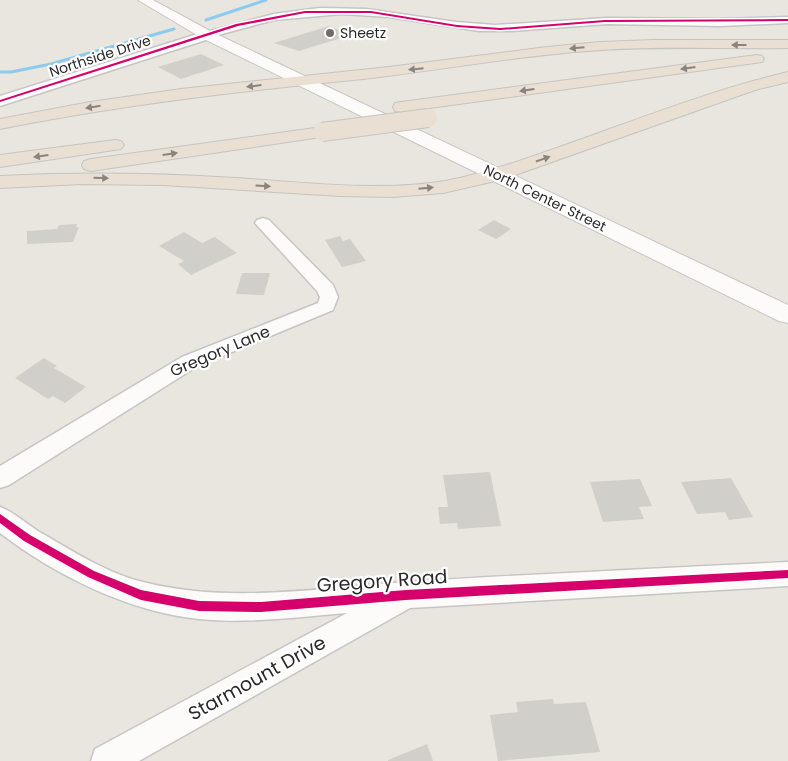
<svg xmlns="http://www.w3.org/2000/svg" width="788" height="761" font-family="Poppins,sans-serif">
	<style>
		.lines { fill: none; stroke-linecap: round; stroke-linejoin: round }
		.stream { stroke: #8ecaee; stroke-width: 3 }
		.building { fill: #d1cfca }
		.minor-casing { stroke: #c6c5c5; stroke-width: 3 }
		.tertiary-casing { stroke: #c6c5c5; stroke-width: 3 }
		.secondary-casing { stroke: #c6c5c5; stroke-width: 2 }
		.motorway-casing { stroke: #c4c4c1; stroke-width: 2 }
		.minor { fill: #fcfbfa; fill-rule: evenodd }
		.tertiary { fill: #fcfbfa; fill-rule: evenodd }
		.secondary { fill: #fcfbfa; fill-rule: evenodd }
		.motorway { fill: #e9dfd3; fill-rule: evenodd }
		.motorway-bridge-casing { stroke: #c4c4c1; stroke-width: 20; stroke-linecap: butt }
		.motorway-bridge { stroke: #e9dfd3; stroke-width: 18 }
		.cycleway-casing { stroke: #fff; stroke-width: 3 }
		.cycleway { fill: #d6006c; fill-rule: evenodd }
		.oneway { fill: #8a847e }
		.poi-dot { fill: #6d6c69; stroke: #fff; stroke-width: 2 }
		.labels { text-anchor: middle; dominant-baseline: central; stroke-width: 4.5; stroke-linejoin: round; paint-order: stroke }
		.far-poi-label { font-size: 14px; fill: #2a2a2a; stroke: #fff; text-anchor: start }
		.far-street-label { font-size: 14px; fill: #2a2a2a; stroke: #fff }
		.street-label { font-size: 16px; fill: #2a2a2a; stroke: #fff }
		.near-street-label { font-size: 19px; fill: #2a2a2a; stroke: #fff }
	</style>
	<rect width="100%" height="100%" fill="#e9e6df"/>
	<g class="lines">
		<path class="stream" d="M206,20L266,0
			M0,72H11L51,64L174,29"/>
	</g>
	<path class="building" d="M329,26L351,35L299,51L274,43Z
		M201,54L224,65L181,79L158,67Z
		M494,220L511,229L496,239L478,230Z
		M77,224L76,227H79L73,242L27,244V231L57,229L59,225Z
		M184,232L202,243L215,237L237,253L191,275L178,264L184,261L159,246Z
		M340,236L343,241L350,239L366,261L342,267L325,240Z
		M242,273H270L264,295L236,294Z
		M44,358L57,366L54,368L86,387L65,403L53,396L48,399L15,378Z
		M490,472L501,526L458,529L457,523L440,524L438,507H448L443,475Z
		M731,478L753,517L729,520L725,512L697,514L681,482Z
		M640,479L652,506L639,507L644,519L603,522L590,482Z
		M553,699L554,704L586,702L600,752L498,761L490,715L518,712L516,702Z
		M427,744L433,761H388V760Z"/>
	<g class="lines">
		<g class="minor-casing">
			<path id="minor" d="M320,8L366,9L456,22L495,25L607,18L720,19L788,17V23L720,26L607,24L511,31H479L389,17L342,14L274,20L207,38L202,35L203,33L274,14Z
				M263,218L269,220L333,285L338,297L333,310L196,367L9,485L0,488V466L182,357L318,303L320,297L317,291L255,223L257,220Z
				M0,507C14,512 25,523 38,531C69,549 108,574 143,582C230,604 319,588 406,582C533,574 661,568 788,562V586L410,608L139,761H91L95,749L347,613C298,617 248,624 199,619C129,612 55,575 0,533Z"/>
		</g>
		<g class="tertiary-casing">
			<path id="tertiary" d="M207,31L214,35L212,38L0,106V96Z"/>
		</g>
		<g class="secondary-casing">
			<path id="secondary" d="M138,0H153L212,32L788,305V323L779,321L202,38Z"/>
		</g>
		<g class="motorway-casing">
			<path id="motorway" d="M653,40H788V48C726,49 663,46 601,50C521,55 442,70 363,79C241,91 120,105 0,129V119L90,102L181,89L389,67L547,47L600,42Z
				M757,55L762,56L764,59L762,62L401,112L395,111L393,107L395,103L401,102Z
				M788,72V82L755,90L504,179L443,193L392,197L340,196L163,185L82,184L0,188V176C79,172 156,173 235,178C301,182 380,192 445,181C486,173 525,159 565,145C639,119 712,90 788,72Z
				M322,127L328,128L331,132L328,136L91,171L84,169L82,165L84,161L91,159Z
				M115,140L121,141L124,145L121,149L0,167V155Z"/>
		</g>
		<use href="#minor" class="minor"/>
		<use href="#tertiary" class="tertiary"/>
		<use href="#secondary" class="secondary"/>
		<use href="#motorway" class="motorway"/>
		<g class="motorway-bridge-casing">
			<path id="motorway-bridge" d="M322,132L428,118"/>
		</g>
		<use href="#motorway-bridge" class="motorway-bridge"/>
		<g class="cycleway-casing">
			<path id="cycleway" d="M305,11H371L457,25L500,28L605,20L788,19V21L605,22L500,30L457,27L371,13H305L238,26L0,102V100L236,24Z
				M0,514L30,535L94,571L141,590L199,601L261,602L406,590L788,570V578L406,600L261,612L199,611L141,600L88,577L24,541L0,523Z"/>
		</g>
		<use href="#cycleway" class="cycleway"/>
	</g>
	<defs><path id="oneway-solid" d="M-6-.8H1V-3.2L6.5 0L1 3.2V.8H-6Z" transform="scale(1.25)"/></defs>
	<g class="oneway">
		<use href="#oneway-solid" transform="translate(739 45) rotate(180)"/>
		<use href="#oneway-solid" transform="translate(577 48) rotate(175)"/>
		<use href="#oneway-solid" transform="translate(688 68) rotate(172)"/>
		<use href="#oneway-solid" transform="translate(416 69) rotate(174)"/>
		<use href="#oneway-solid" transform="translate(254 86) rotate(173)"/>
		<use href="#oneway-solid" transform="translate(527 90) rotate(172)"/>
		<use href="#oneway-solid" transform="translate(93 107) rotate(171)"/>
		<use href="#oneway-solid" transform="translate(170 154) rotate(-8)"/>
		<use href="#oneway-solid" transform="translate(41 156) rotate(172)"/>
		<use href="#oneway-solid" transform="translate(543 159) rotate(-19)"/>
		<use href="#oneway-solid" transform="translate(101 178) rotate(1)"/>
		<use href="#oneway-solid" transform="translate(263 186) rotate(3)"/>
		<use href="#oneway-solid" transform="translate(426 188) rotate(-5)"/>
	</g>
	<circle class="poi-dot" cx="330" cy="33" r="5"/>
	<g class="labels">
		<g class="far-poi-label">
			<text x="340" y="33">Sheetz</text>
		</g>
		<g class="far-street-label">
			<text transform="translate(100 56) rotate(-18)">Northside Drive</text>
			<text transform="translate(545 198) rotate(26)">North Center Street</text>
		</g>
		<g class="street-label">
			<text transform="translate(220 351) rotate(-23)">Gregory Lane</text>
		</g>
		<g class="near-street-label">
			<text transform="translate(382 581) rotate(-4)">Gregory Road</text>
			<text transform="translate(257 678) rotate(-29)">Starmount Drive</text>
		</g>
	</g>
</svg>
